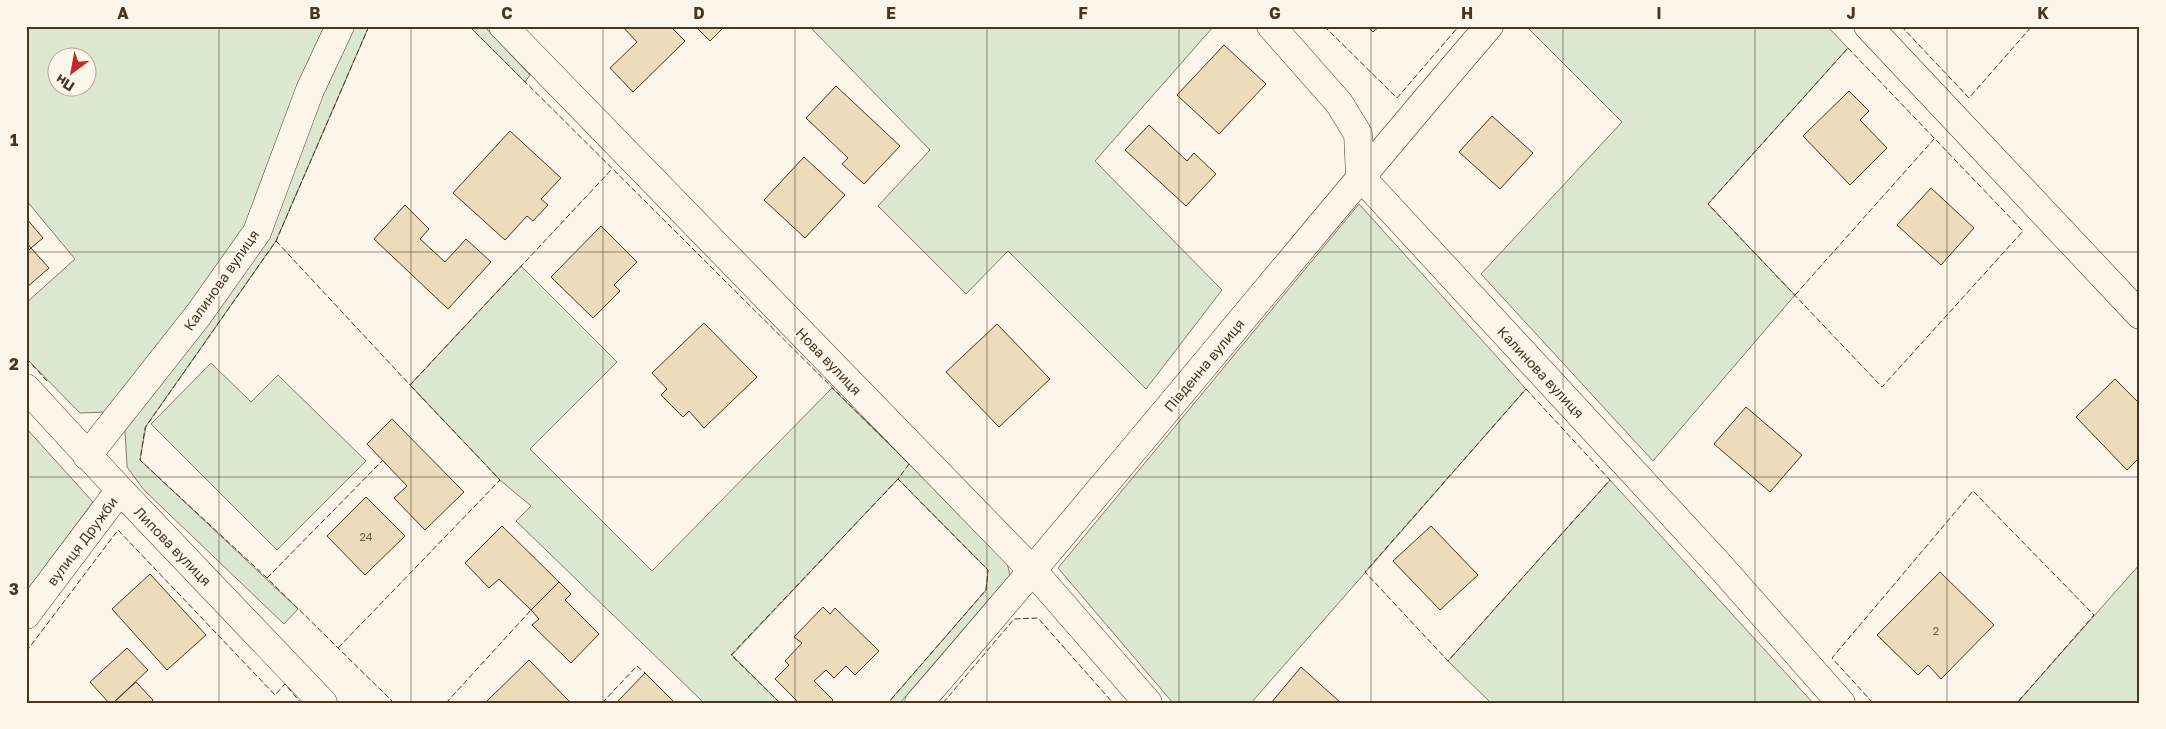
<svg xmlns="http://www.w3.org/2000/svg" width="2166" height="729" font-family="'Golos Text',sans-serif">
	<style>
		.green { fill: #dce7d0; stroke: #887966; fill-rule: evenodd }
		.building { fill: #ecdcbc; stroke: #4a3520 }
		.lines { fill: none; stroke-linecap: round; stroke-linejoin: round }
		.street-casing { stroke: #4a3520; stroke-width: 29 }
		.street { stroke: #fbf6e9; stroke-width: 28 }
		.fence { stroke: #4a3520; stroke-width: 1; stroke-dasharray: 6 2.5; stroke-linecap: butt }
		.grid { fill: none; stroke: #4a3520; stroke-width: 1; stroke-opacity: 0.55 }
		.labels { text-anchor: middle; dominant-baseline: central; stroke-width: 4; stroke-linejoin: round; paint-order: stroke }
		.number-label { font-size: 11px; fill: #725f47 }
		.street-label { font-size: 14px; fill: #4a3520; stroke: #fbf6e9 }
		.neatline { fill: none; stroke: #4a3520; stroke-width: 2 }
		.grid-label { font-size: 16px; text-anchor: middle; font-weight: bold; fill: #4a3520 }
	</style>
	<rect width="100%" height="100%" fill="#fbf6e9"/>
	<path class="green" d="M26,26H328L247,227L108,412L80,413L26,358V303L75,259L26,200ZM58,58H88V88H58Z
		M350,26H369L276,241L146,426L140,460L298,609L284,624L144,490L127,467L125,431L263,237Z
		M469,26H484L530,75L525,82Z
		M809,26H1214L1095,161L1222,290L1146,389L1008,251L966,294L878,206L930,150Z
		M1526,26H1827L1848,48L1708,204L1795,295L1653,461L1481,274L1622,122Z
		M1359,204L1526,389L1251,703H1173L1058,568Z
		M521,266L617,362L530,449L652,571L832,388L1006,559L1010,575L900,703H888L986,590L988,570L898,479L732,655L780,703H704L516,521L531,506L500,480L410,385Z
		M211,363L251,402L278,375L366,461L277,550L151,424Z
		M26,428L93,502L26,592Z
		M1610,480L1813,703H1491L1448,661Z
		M2140,564V703H2017Z"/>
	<path class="building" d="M622,26H670L685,41L633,92L610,68L637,42Z
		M695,26H725L710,41Z
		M1367,26H1380L1373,32Z
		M1224,45L1266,84L1219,134L1177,95Z
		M836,86L900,146L864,184L842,164L848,158L806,118Z
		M1849,91L1869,111L1860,120L1887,148L1850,185L1803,136Z
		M1492,116L1533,153L1500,189L1459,152Z
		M1149,125L1187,161L1194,153L1216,174L1186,206L1125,150Z
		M510,131L561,178L541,199L548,205L533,221L527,216L505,240L453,193Z
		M804,157L845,195L805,238L764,200Z
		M1931,188L1974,228L1941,265L1897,225Z
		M405,205L429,229L420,239L445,262L466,239L491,262L448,309L374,239Z
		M26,218L43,238L31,248L26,242Z
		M601,226L637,262L614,285L620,291L593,318L551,277Z
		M31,248L49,268L26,288V253Z
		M704,323L757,377L704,428L689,411L683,417L661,395L667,389L652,373Z
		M997,324L1050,379L999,427L946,372Z
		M2115,379L2140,404V457L2127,470L2076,417Z
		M1746,407L1802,455L1770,492L1714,444Z
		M392,419L464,492L425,530L394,498L407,486L367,444Z
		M366,497L405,536L365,575L327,536Z
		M502,526L559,582L531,610L499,579L489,588L465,563Z
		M1431,526L1478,575L1440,610L1393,561Z
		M1940,572L1994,625L1941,679L1928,665L1918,675L1877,635Z
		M150,574L206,635L167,670L112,609Z
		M559,582L571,594L565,600L599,634L571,663L532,625L539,619L531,610Z
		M823,607L830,614L835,608L879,651L855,675L846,666L834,678L826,670L814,681L833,700L830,703H799L775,679L789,665L785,661L802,643L794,637Z
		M127,648L148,670L113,703H109L90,682Z
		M529,660L571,703H489L487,701Z
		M1301,667L1341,703H1271Z
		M645,673L675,703H616Z
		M136,682L153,700L150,703H113Z"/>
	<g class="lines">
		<g class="street-casing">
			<path id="street" d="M503,26L1033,571L1148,703
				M1271,26L1339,103L1358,134L1360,176L1720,566L1841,703
				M1868,26L2140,315
				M26,388L120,490L323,703
				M87,456L199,314L257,232L310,90L340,26
				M26,615L120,490
				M919,703C1112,480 1297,250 1489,26"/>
		</g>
		<use href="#street" class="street"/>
		<path class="fence" d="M369,26L276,241L145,428L140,460L267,578L394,703
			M469,26L909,464L898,479L988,570L986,590L888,703
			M1324,26L1397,98L1459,26
			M1901,26L1969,98L2032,26
			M1848,48L2023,231L1882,387L1708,204Z
			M276,241L410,385L612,169
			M1795,295L1934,139
			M26,358L47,381
			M1526,389L1610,480L1448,661L1365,572Z
			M267,578L383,460
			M338,648L500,480L410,385
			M26,652L118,530L275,695L285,684L301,703
			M446,703L531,610
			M602,703L637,666L645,673
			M780,703L731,655L898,479
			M943,703L1014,619L1038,618L1113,703
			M1873,703L1832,658L1973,491L2094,615L2017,703"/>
	</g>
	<path class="grid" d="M219,26V703M411,26V703M603,26V703M795,26V703M987,26V703M1179,26V703M1371,26V703M1563,26V703M1755,26V703M1947,26V703M26,252H2140M26,477H2140"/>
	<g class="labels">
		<g class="number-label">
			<text x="366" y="536">24</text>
			<text x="1936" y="630">2</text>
		</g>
		<g class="street-label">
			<text transform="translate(221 280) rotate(-55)">Калинова вулиця</text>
			<text transform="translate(829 361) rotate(46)">Нова вулиця</text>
			<text transform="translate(1204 365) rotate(-50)">Південна вулиця</text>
			<text transform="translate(1541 372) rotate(47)">Калинова вулиця</text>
			<text transform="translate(82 541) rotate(-53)">вулиця Дружби</text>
			<text transform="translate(173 546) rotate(46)">Липова вулиця</text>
		</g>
	</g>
	<rect width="2166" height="729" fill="none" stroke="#fbf6e9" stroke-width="55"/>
	<g transform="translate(72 72) rotate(212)"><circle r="24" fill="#fbf6e9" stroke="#b4a999"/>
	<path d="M0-4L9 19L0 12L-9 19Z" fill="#c62828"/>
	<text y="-8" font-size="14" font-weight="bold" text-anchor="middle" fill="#4a3520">Пн</text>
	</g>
	<rect x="28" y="28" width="2110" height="674" class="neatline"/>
	<g class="grid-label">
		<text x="123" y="19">A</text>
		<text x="315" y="19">B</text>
		<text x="507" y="19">C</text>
		<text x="699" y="19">D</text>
		<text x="891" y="19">E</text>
		<text x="1083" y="19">F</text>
		<text x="1275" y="19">G</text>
		<text x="1467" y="19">H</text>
		<text x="1659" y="19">I</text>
		<text x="1851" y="19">J</text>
		<text x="2043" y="19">K</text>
		<text x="14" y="146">1</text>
		<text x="14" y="370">2</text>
		<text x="14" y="595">3</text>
	</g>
</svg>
